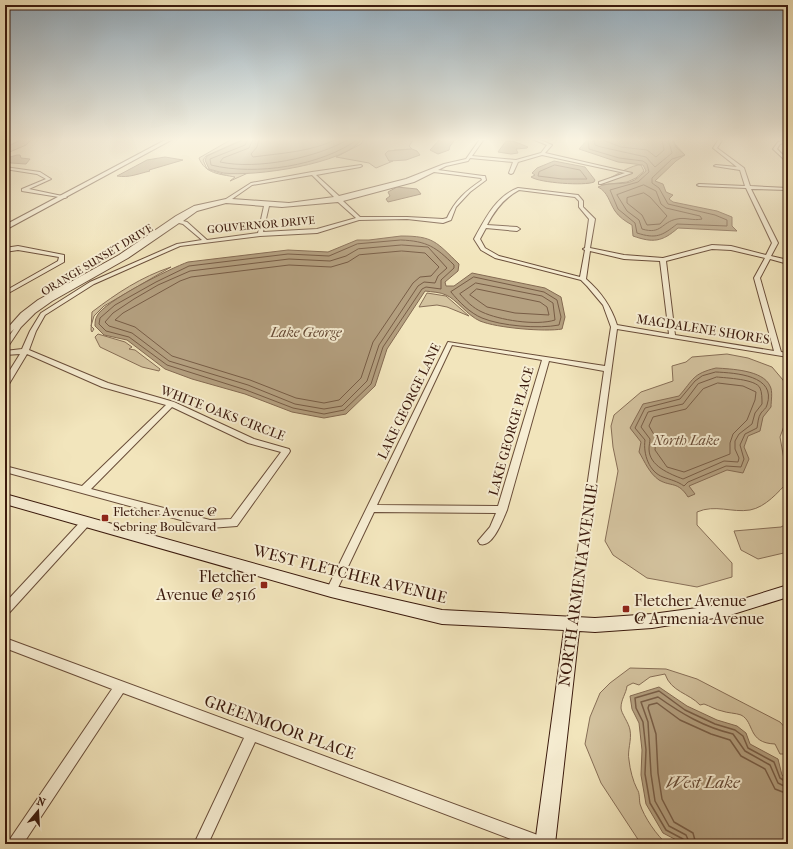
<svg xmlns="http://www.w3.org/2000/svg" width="793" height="849" font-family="'IM FELL French Canon',serif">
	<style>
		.green { fill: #d3c29e; stroke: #876e56 }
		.water { fill: #b4a080; stroke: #846a52 }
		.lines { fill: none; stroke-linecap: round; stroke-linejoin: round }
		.shore-far1 { stroke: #785d46; stroke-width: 1 }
		.shore { stroke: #785d46; stroke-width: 1.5 }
		.minor-casing { stroke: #694d39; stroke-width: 2 }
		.tertiary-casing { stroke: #694d39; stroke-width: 2 }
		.secondary-casing { stroke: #3b1a0d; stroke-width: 2 }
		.minor { fill: #f7eed3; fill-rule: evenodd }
		.tertiary { fill: #f7eed3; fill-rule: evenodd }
		.secondary { fill: #f7eed3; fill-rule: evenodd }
		.poi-dot { fill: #8f2418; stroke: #f7eed3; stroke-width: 1.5 }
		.labels { text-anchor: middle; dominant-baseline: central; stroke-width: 4; stroke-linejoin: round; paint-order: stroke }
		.far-street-label { font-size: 11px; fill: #3b1a0d; stroke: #f7eed3 }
		.street-label { font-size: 13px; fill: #3b1a0d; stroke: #f7eed3 }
		.poi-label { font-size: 13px; fill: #3b1a0d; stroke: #f7eed3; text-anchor: start }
		.water-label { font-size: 14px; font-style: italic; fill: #654935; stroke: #f7eed3 }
		.near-street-label { font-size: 16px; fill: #3b1a0d; stroke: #f7eed3 }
		.near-poi-label { font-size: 16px; fill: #3b1a0d; stroke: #f7eed3; text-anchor: end }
		.near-water-label { font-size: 17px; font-style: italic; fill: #654935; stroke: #f7eed3 }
	</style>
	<rect width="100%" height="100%" fill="#f2e5bc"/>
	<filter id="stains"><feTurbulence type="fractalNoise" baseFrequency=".005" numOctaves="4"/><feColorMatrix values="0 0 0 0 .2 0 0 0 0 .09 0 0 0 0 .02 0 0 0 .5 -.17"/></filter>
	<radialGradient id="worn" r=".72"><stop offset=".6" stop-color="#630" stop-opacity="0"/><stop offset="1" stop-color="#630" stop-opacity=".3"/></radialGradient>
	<path class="green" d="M22,139H32L26,145L5,154V148Z
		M232,139H244L206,156L203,160L207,169L223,174L248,173L230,181L235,177C220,174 205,174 199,158Z
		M364,139H414L409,146L412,149L394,150L388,157L389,161H393L376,168L369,163L336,157L361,144Z
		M638,165H641L644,171L636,178L627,182L601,185V182C612,178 627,167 638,165Z
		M171,267L104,306L94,316L91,326L94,329L92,332L91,330L92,312C117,293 141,277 171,267Z
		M427,293L446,296L469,316L447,307L437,305L419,307Z
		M98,334L125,342L132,347L129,349L135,350L160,369L159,371L142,367L100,347L95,337Z
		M727,354L748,358L772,367L783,380L788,389V415L780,437L788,482C778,492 766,507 750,510C732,513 715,504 697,512V525L732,563V577L697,587L647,578L613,555L605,541L618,471L613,447L611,426L614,415L641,392L673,381L672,366L686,362L692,357Z
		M788,523V552L758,559L741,550L734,531L781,527Z
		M630,668L666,669L697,679L780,722L788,731V757L786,754H780L775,744C747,743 755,722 741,715C736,713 727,713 722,711C716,710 710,706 704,704L700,705C689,693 671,692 665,674L650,677L639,685L633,683L627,686C626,694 621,699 621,708C621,713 629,723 630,730C632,740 627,751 629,760C630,770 633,781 637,789C640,793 639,799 640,804C644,817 657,836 667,844H641L601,783L585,744L590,717L600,693L610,683Z"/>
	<path class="water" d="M245,139H362C346,164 253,177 224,173C219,172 213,170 209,169L205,160L207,156Z
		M440,139H454V141L450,146L449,150L438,154L430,150Z
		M588,139H674L673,142L685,155L676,161L655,181L663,184L666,192L673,195L669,199L673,202L717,211L732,217V226L737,231L678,228C662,242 653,243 633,236L632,225C625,221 619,217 615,211C609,202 608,192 598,187C608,182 620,185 630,182C637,180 640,175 646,171L643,165L618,162L579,149Z
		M506,141H513L528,147L527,148L516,149L518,153L511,154L498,152Z
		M412,149L417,151L420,155L406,160L389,161L385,154L388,151Z
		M17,155H20L21,158L30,159L26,164L11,163L7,161L10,157Z
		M165,157L183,160L149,170L150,171C137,174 129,178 117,176L147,160Z
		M554,161L585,167L595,180L594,182C585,186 540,183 531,177L535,175L532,173L537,168Z
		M397,187L417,189L421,194L388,202L386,199L390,196L388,192Z
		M401,236C434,236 436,242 459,264L458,271L445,282L446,286H454L472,273L545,288L561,297L565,317L562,329C545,332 497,328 480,321C468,316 456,299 446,295C440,292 432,292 425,291L387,349L375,386L346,414L324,418L292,412L245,394L192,379L165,369L127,340L104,335L95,326C95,323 95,319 97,316C103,302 171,268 188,262L288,250L328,252L357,240H369Z
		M716,368C731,369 763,370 770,386C773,391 771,401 771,407L763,417L760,431L748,436L744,447L749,459L743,473L727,470L689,486L695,494L688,497C678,481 671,487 659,480C649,473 645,462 639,452L641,442L630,428L643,404L679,396C694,379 692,374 716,368Z
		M659,687L687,706L717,720L737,726L746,733L750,744L778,759L782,775L788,780V844H684L663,833L646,804L641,775L642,750L639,723L632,709L630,696Z"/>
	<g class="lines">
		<path class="shore-far1" d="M248,139L245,145L210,159L211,165C255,176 322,166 358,139
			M253,139L249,148L223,158L220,162C257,170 317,158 349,139
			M259,139L257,147L251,154L253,157C282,153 311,152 337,139
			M588,139L589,149L619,158L643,161L647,164L649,172L638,182L610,190L618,209L635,223L637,233C656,239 662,236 677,224L727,226V220L715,215L668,204L659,188L652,183V178L672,159L685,155L676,147L673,139
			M594,139L595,145L601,147L646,157L655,167L672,153L668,139
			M600,139L621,147L647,150L656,157L664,150L662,139
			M555,165L580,170L587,179H562L538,176L539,172Z
			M644,185L656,191L661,204L666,208L700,216L702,219C693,221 685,217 677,219C661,222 662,235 642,229L639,220L627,211L617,195Z
			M644,193L650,197L667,216L660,224L647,225L642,215L627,203V198Z
			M401,240C427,241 436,247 454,265V268L441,280V289L426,287L422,289L383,347L371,384L344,410L324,414L293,408L246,390L167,365L129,337L106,331L99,324L100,318L115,305L156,282L189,266L288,254L329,256L357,244Z
			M402,245L428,247L447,268L438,276L435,283L424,282L418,286L379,345L367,381L342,406L324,409L295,404L248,385L169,361L132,333L109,326L105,322L113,313L134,299L158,285L190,271L289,259L330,261L346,256L358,249Z
			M402,251L425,253L439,267L431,276L420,277L413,283L373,342L361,378L339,400L324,403L296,398L250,380L172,356L135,327L115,320L123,313L180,281L191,277L289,265L331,267L348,262L359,255Z
			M474,277L544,292L557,300L561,317L559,325C539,329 501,326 482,318C470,313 459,302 451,292Z
			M476,283L542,296L553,303L555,320C536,326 499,320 482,312C473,308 466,301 460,294Z
			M477,289L540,302L547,307L549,315L515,313L487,307L470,295Z
			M716,372C735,373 777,375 767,405C766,409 763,410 761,413C758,417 758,423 757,428L745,434L740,445L744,459L741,467L726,466L688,482L684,486C677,481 671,480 663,477C649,472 643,454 645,440L635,428L645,408L680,399L695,381L702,376Z
			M717,377C726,378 756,379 760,388C762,392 762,399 762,404L755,413L752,424L739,434L735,441V449L739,458L738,462L724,461L683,479C670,474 649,466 649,449C649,445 650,442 650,439L641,427L648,412L683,404L698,384Z
			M718,383L743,386L756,392L755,400L747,420L733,434L730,443V454L684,472L667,467L655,450L656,438L649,426L653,417L686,409L703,389Z"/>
		<path class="shore" d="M685,844L683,839L666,830L650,803L645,774L646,750L643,722L636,708L635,698L659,691L685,710L715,724L735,730L743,736L748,748L774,762L780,778L788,783
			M690,844L686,835L669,826L655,801L651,774L648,722L641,702L658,697C682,714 704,727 733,734L745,751L770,765L778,783L788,788
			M696,844L693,833L674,822L662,799L658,773L656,734L648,708L649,705L657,703L680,720L711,734L730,740L741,756L765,769L775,789L788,794"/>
		<g class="minor-casing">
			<path id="minor" d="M480,139H484L472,156L516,160L541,153L547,145L532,139H538L552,145L545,153L632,173L601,184H599V182L625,173L542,155L518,162L513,173L511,174L509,173L513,162L470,158L468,161L446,166L438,170L483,176H485L486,180L470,192L456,207L451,220L443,223L407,219L359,220L317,233L260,236L180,246L94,284L45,315L36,331L29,350L108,383L174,402L254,439L289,449L290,451L289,453L237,526L210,528L5,472V466L82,486L166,405L102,387L27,354L9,384L5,386V378L20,354L5,355V351L22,349L30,331L41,313L90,282L177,244L202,240L183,224L179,223L128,258L52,301L35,313L21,327L7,348L5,349V342L14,329L7,336L5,337V331L21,313L38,300L119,255L176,216L194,206L226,199L251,183L312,172L361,165L362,166L360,167L316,175L339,196L406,179L444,164L466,159ZM434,172L481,178L482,180C466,191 455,200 447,218L443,219L407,217H360L343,201L414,182ZM312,175L334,197L289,203L232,199L252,185ZM338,202L356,218L317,229L263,232L269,206L282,207ZM226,203L264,206L258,233L207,240L187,222L183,221L197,211ZM172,407L248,443L281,452L231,519L210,520L91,489Z
				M719,139H723L717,148L744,168L750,186L788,188V190L751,189L778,243L771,256L788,260V264L770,259L760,278L781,352L788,353V357L617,329L577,624L576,627L572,629L568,627L567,624L604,371L549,361L507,510C503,519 493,548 480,544L478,541L490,527L496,513L374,512L335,594L331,595L327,594L326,591L448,342L605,366L611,327L603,305L587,286L581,280L495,258L481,250L474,239C485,219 496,196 518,188L578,195L583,201V207L595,219L590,248L624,255L663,258L712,245L731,246L766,255L772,243L746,188L699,186L697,185L699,184L745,186L740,170L714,166L716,165L737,167L713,148ZM519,190L575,197L579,201V207L589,219L585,248L583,249L585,250L580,277L499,256L485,248L480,239L486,228L517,231L520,229L517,227L487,225C495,210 504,198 519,190ZM712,249L731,250L765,258L754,278L774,351L675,335L666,261ZM590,251L624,259L660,261L669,334L617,325C611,306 601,292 586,279ZM452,345L542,360L498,506L377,505Z
				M788,140V142L780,144L777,149L788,160V163L773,149L778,142Z
				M5,167L40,172L51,179L29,189L67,197L65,198L22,191V189L46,179L37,174L5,169Z
				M18,246L64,255V262L5,295V291L58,261L59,257L18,250L5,252V248Z
				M86,518L89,519L91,522L89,525L9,613L5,615V603L83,519Z
				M5,638L543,837L548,839L550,844H524L255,742L208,844H194L244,738L123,693L23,844H8L10,839L112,689L5,648Z"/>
		</g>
		<g class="tertiary-casing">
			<path id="tertiary" d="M167,139H173L5,230V225Z"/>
		</g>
		<g class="secondary-casing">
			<path id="secondary" d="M5,494L331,585L442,610L595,618L652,614L727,604L788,585V597L727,616L652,628L595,632L579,631L555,844H535L564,630L442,624L331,597L5,504Z"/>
		</g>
		<use href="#minor" class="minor"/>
		<use href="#tertiary" class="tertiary"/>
		<use href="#secondary" class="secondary"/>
	</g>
	<linearGradient id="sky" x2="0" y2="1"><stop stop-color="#93acbe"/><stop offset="0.54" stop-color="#f9f3e1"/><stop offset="1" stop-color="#f9f3e1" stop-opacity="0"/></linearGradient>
	<rect width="793" height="258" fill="url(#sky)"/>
	<g class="poi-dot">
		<rect x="101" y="514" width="8" height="8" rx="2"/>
		<rect x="260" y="581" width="8" height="8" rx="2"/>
		<rect x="622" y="605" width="8" height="8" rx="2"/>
	</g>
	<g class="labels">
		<g class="far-street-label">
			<text transform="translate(261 225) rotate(-5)">GOUVERNOR DRIVE</text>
			<text transform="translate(97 260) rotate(-31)">ORANGE SUNSET DRIVE</text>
		</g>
		<g class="street-label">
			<text transform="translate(703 329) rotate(9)">MAGDALENE SHORES</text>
			<text transform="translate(409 401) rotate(-64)">LAKE GEORGE LANE</text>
			<text transform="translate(223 413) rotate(21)">WHITE OAKS CIRCLE</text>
			<text transform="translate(511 431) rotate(-74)">LAKE GEORGE PLACE</text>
		</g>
		<g class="poi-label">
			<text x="113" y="511">Fletcher Avenue @<tspan x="113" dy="15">Sebring Boulevard</tspan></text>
		</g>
		<g class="water-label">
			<text x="306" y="332">Lake George</text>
			<text x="686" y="440">North Lake</text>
		</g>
		<g class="near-street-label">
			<text transform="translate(350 574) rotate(14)">WEST FLETCHER AVENUE</text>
			<text transform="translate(578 585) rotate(-82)">NORTH ARMENIA AVENUE</text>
			<text transform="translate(280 727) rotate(20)">GREENMOOR PLACE</text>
		</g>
		<g class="near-poi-label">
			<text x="256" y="576">Fletcher<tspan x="256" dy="18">Avenue @ 2516</tspan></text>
			<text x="634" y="600" text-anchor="start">Fletcher Avenue<tspan x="634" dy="18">@ Armenia Avenue</tspan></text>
		</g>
		<g class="near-water-label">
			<text x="703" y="782">West Lake</text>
		</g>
	</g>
	<rect width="793" height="849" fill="none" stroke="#f2e5bc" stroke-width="20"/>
	<rect x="6" y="6" width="781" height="837" fill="none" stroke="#3b1a0d" stroke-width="2"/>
	<rect x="10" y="10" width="773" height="829" fill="none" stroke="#3b1a0d"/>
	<g transform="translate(38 811) rotate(18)" stroke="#f7eed3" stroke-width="3" paint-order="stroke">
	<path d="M0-3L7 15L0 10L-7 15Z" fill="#3b1a0d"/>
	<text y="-6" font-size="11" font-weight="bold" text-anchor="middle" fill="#3b1a0d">N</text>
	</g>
	<rect width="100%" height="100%" filter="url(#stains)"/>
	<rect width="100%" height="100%" fill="url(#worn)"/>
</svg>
